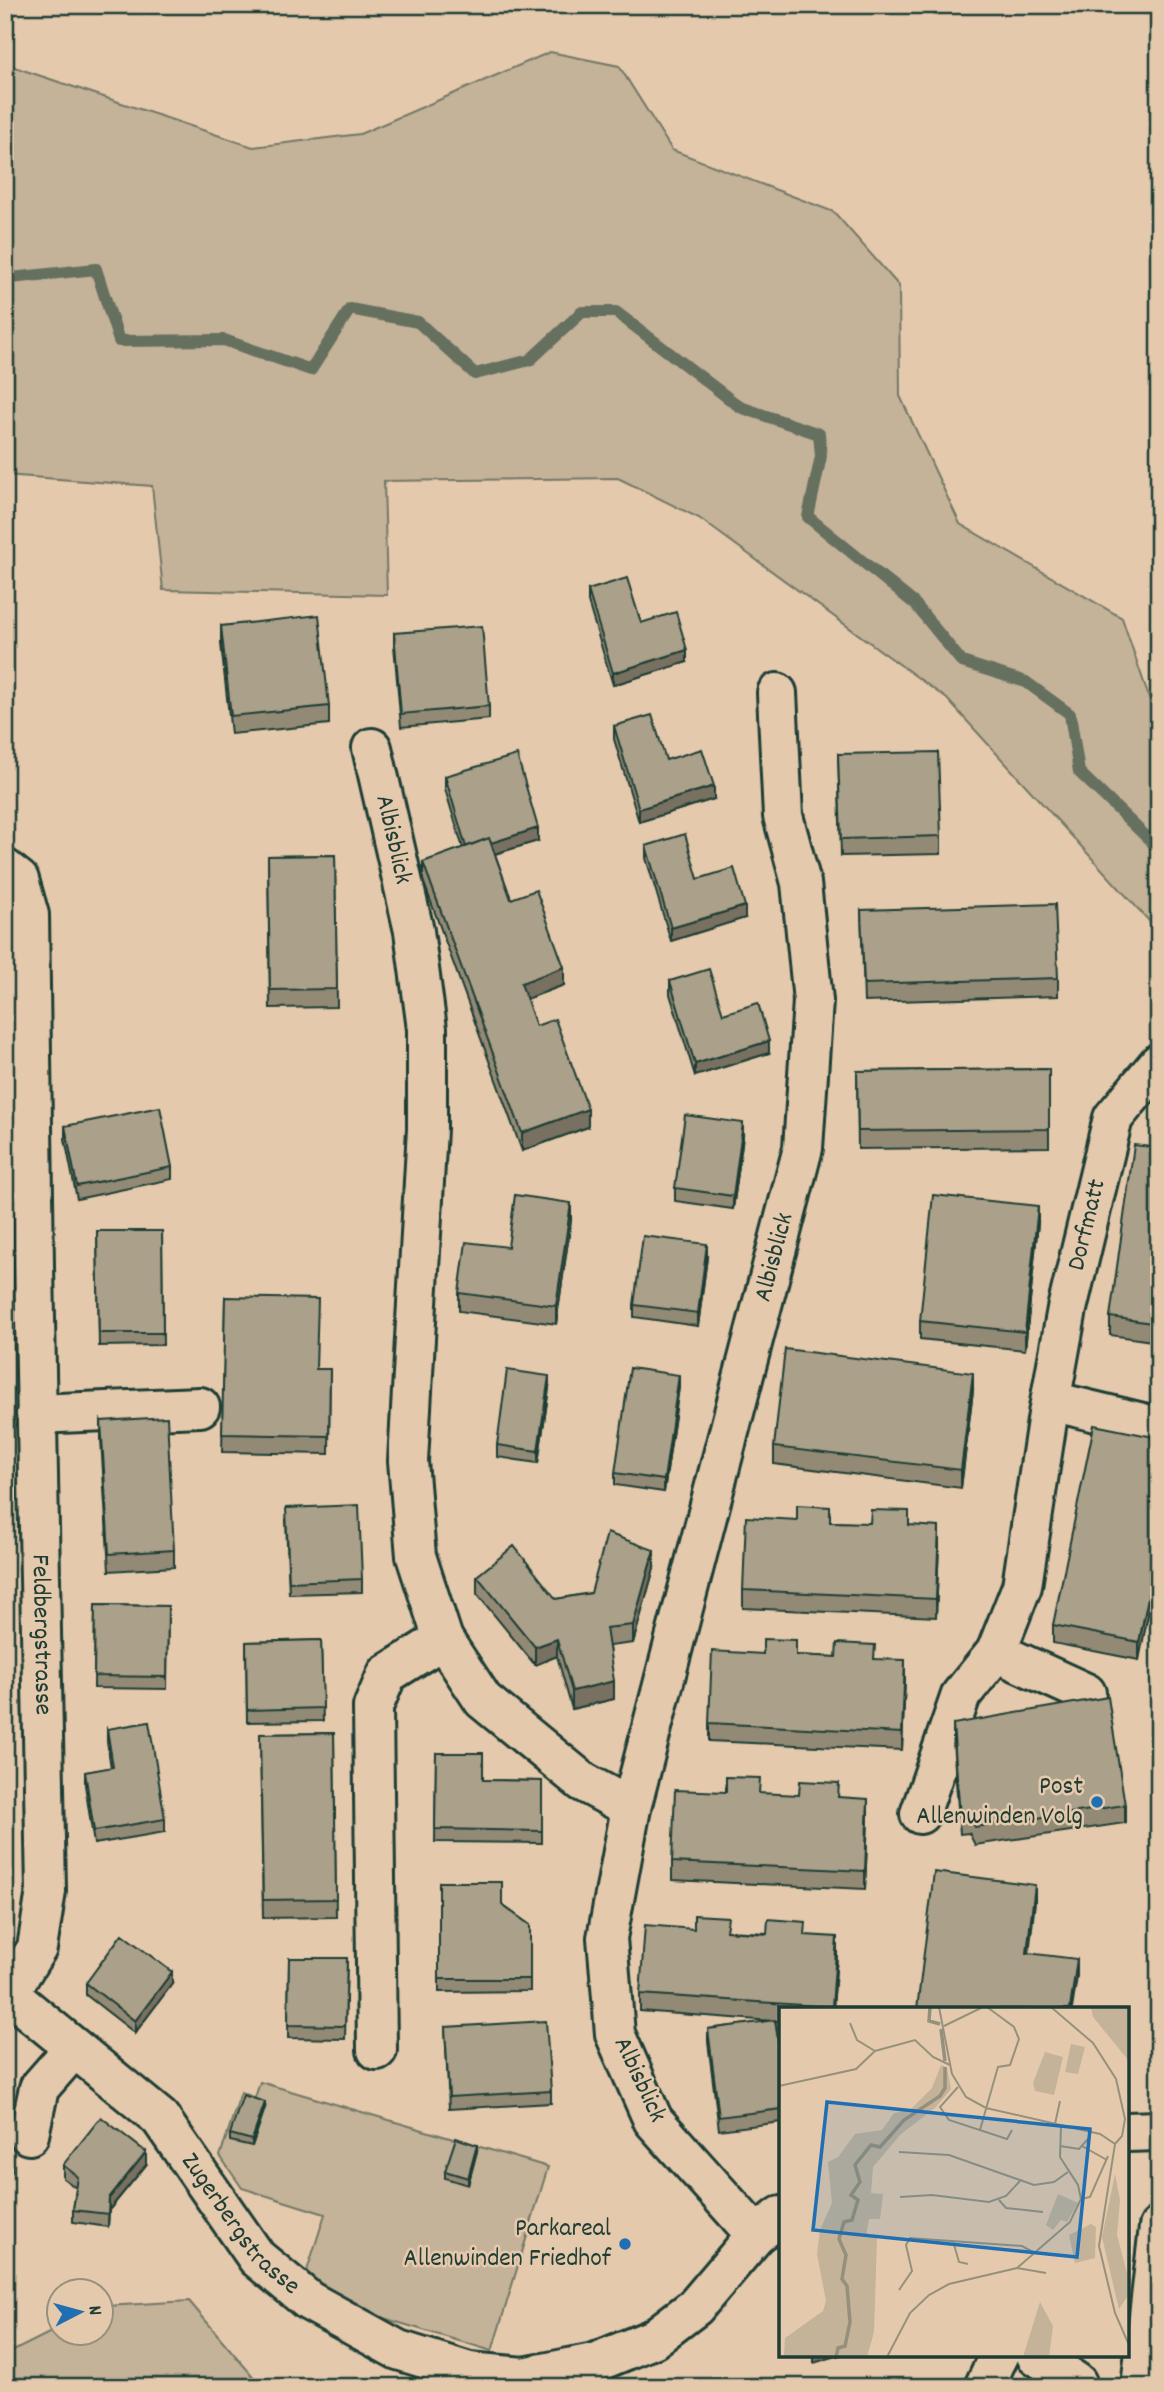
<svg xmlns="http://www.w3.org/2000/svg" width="1164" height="2392" font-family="Dekko,sans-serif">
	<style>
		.green { fill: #c4b299; stroke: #727866; stroke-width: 2 }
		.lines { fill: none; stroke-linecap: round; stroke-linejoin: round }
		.stream { stroke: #666f5f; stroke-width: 12 }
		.minor-casing { stroke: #1f3d34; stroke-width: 44 }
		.minor { stroke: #e5c9ac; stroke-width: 38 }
		.wall { fill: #938a76; stroke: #1f3d34; stroke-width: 2 }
		.shaded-wall { fill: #787060; stroke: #1f3d34; stroke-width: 2 }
		.building { fill: #aba089; stroke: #1f3d34; stroke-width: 2 }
		.poi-dot { fill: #1f6fb2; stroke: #e5c9ac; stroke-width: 2.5 }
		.labels { text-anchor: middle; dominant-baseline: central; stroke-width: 5; stroke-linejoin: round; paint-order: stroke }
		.street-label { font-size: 26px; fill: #1f3d34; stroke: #e5c9ac }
		.poi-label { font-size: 26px; fill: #1f3d34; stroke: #e5c9ac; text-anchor: end }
		.inset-river { fill: none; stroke: #95907b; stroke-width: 3.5 }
		.inset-road { fill: none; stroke: #96917c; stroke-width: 2 }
		.view { fill: #1f6fb2; fill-opacity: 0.15; stroke: #1f6fb2; stroke-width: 3.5 }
		.inset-edge { fill: none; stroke: #1f3d34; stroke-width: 3.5 }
	</style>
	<rect width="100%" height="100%" fill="#e5c9ac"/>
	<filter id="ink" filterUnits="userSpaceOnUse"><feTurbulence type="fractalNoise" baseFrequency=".0143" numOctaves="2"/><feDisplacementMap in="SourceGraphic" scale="14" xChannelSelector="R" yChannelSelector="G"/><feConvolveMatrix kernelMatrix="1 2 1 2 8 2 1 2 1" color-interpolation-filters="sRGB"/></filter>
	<g filter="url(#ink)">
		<path class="green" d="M550,52L619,66L672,150L834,212L899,286L900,396L960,524L1122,618L1159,727V932L947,699L699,518L618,478L384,481L387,595L163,590L152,486L5,475V64L253,147L360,134Z
			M260,2082L548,2167L492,2351L377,2316L305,2277L325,2214L242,2188L220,2156L241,2092L255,2098Z
			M189,2301L262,2387H5V2355L59,2328L60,2332H102V2308L106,2306Z"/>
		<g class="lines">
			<path class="stream" d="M5,274L11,278L96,269L119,341L224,340L311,370L350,309L418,322L475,374L530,360L582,312H616L740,407L819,434L821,456L808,517L915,604L962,662L1026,682L1070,714L1079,772L1159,849"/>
			<g class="minor-casing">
				<g id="minor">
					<path id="s1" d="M372,748L414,931L427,1029V1129L408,1461L416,1556L443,1639L483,1700L583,1782L631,1808"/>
					<path id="s2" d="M5,869L19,880L29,915L34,1266L46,1891L37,1948L9,1993"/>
					<path d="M1051,1401L1159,1427"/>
					<path d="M36,1414L200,1407"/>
					<path id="s3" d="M1086,1693L996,1652L1022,1586L1048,1414L1067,1309L1113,1118L1159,1063"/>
					<path d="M920,1814L961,1695L996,1652"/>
					<path id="s4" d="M5,1991L160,2118L257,2258L309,2301L398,2350L469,2372L524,2377L594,2363L653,2339L695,2307L756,2235L781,2216"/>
					<path d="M377,2050L373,1707L387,1674L443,1639"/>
					<path d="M1127,2132L1159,2131"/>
					<path d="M29,2135L39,2088L74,2048"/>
					<path id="s5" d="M756,2235L653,2120L615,2034L607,1938L631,1808L803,1148L813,1001L801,883L783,816L777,693"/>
					<path d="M1036,2355L1077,2383"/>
					<path d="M984,2387L999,2355"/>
					<path d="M1141,2387L1159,2227"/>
				</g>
			</g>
			<use href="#minor" class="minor"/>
		</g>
		<path class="wall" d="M588,590L641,623L687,662L613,685L588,602Z
			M221,626L329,706V724L231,734L221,644Z
			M394,633L489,706V719L401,727L394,645Z
			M614,726L666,760L714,799L639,822L614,739Z
			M838,754L941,836V854L841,856Z
			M445,776L538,841L495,854L511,899L564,985L526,999L536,1026L588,1127L522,1151L423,880V862L463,848L445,789Z
			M646,846L745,918L671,941L646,858Z
			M335,855L337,1007L270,1008L268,856Z
			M861,910L1058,978V996L864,1002Z
			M670,981L723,1014L769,1053L695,1076L670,994Z
			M1049,1069V1147L858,1149L857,1071Z
			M65,1126L172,1167V1179L77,1199L65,1139Z
			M743,1136L733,1209L675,1201V1188Z
			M1159,1148V1342L1110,1335V1317Z
			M571,1220L556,1324L459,1311V1293L508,1247Z
			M1038,1223L1025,1350L920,1339V1321Z
			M97,1231H162L163,1345L99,1346Z
			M707,1257L698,1326L634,1317V1305Z
			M225,1297L317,1369H330L329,1454L222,1452Z
			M679,1387L664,1492L615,1485V1473Z
			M549,1388L538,1463L497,1457V1445Z
			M973,1390L961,1488L774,1464V1447Z
			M101,1421L174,1550V1567L109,1571L101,1439Z
			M1159,1438L1139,1660L1053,1643V1625Z
			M286,1520L362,1579V1592L289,1594Z
			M830,1522L909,1525L939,1544L936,1617L743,1608V1590Z
			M654,1568L633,1643L609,1646L614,1699L572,1709L557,1656L535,1665L477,1594V1576L556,1599L591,1593Z
			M95,1605L168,1606L167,1689L94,1688Z
			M321,1640L323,1721L247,1722L246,1642Z
			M796,1655L875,1659L905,1678L902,1750L709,1741V1723Z
			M953,1724L1125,1805V1823L975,1845L969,1833L960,1834L953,1742Z
			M107,1729L165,1819V1832L94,1844L85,1785V1772L111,1768L107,1741Z
			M334,1733L336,1917L263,1918L260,1734Z
			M436,1753L483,1780L542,1781V1843L435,1842Z
			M760,1794L839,1797L868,1817L865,1889L672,1880V1862Z
			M439,1882L502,1905L530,1925V1991L439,1992Z
			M728,1931L806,1935L837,1955L833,2009H781V2021H776L781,2062V2122L719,2130L708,2042V2029L773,2021L640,2011V1994Z
			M289,1958H347L345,2039L288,2038Z
			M86,1983L172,1984L135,2033L86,1995Z
			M445,2027L551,2091V2103L449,2109Z
			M265,2108L252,2146L230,2141V2134Z
			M5,2118L12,2160V2172L5,2173Z
			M477,2151L468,2185L445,2178V2171Z
			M63,2165H146L109,2210L108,2227L73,2222V2210L76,2188L63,2178Z"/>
		<path class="shaded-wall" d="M687,650V662L613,685V673Z
			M714,786V799L639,822V809Z
			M538,828V841L467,862V850Z
			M745,906V918L671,941V928Z
			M564,967V985L521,1001V983Z
			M769,1041V1053L695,1076V1064Z
			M588,1109V1127L522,1151V1133Z
			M743,1123V1136L733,1209V1196Z
			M571,1203V1220L556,1324V1306Z
			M1038,1206V1223L1025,1350V1332Z
			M707,1244V1257L698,1326V1313Z
			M973,1373V1390L961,1488V1470Z
			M679,1375V1387L664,1492V1480Z
			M549,1376V1388L538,1463V1451Z
			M939,1527V1544L936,1617V1599Z
			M1159,1543V1561L1139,1660V1642Z
			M654,1550V1568L633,1643V1625Z
			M557,1639V1656L535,1665V1647Z
			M905,1660V1678L902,1750V1733Z
			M614,1681V1699L572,1709V1691Z
			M868,1799V1817L865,1889V1871Z
			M1035,1885V1902L1027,1971V1953Z
			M837,1937V1955L833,2009H832Z
			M1077,1959V1977L1072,2009H1070Z
			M172,1972V1984L135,2033V2021Z
			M265,2102V2108L252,2146V2140Z
			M477,2145V2151L468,2185V2178Z
			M146,2152V2165L109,2210L108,2227L109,2198Z
			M814,2355H840L814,2363Z"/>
		<path class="building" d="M627,578L641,623L676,612L687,650L613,673L588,590Z
			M319,615L329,706L231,716L221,626Z
			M482,626L489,706L401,714L394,633Z
			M652,715L666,760L702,749L714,786L639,809L614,726Z
			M938,752L941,836L841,839L838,754Z
			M517,755L538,828L491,843L489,838L466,847L445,776Z
			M685,834L698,879L734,868L745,906L671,928L646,846Z
			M489,838L511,899L536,890L564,967L521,983L536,1026L555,1019L588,1109L522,1133L423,862Z
			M335,855L337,989L270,990L268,856Z
			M1055,904L1058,978L864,984L861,910Z
			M709,969L723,1014L758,1003L769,1041L695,1064L670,981Z
			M1049,1069V1129L858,1131L857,1071Z
			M160,1107L172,1167L77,1186L65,1126Z
			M685,1115L743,1123L733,1196L675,1188Z
			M1134,1145L1159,1148V1324L1110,1317Z
			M515,1195L571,1203L556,1306L459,1293L466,1242L508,1247Z
			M933,1195L1038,1206L1025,1332L920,1321Z
			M97,1231H162L163,1333H99Z
			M643,1236L707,1244L698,1313L634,1305Z
			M225,1297L318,1299L316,1369H330L329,1436L222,1434Z
			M785,1349L973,1373L961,1470L774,1447Z
			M630,1368L679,1375L664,1480L615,1473Z
			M507,1370L549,1376L538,1451L497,1445Z
			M167,1417L174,1550L109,1554L101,1421Z
			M1094,1425L1159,1438V1543L1139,1642L1053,1625Z
			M359,1505L362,1579L289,1582L286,1508Z
			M797,1505L830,1507V1522L870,1523L871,1510L909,1511V1525L939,1527L936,1599L743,1590L746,1517L797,1520Z
			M607,1533L654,1550L633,1625L606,1628L614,1681L572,1691L557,1639L535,1647L477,1576L514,1546L556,1599L591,1593Z
			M95,1605L168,1606L167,1677L94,1676Z
			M763,1639L796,1640V1655L836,1657L837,1643L875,1645L874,1659L905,1660L902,1733L709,1723L712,1651L763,1654Z
			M321,1640L323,1708L247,1710L246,1642Z
			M1108,1697L1125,1805L975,1827L969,1815L960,1816L953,1724Z
			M149,1722L165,1819L94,1831L85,1772L113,1767L107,1729Z
			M334,1733L336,1899L263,1900L260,1734Z
			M436,1753H483V1780L542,1781V1831L435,1829Z
			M726,1777L760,1778L759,1793L799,1795L800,1781L839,1783L838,1797L868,1799L865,1871L672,1862L675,1790L726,1792Z
			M934,1872L1035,1885L1027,1953L1077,1959L1070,2009H917Z
			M439,1882H502V1905L530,1925V1979H439Z
			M694,1915L728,1917L726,1931L767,1934L768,1919L806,1922L805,1935L837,1937L832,2007L640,1994L645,1925L694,1929Z
			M122,1934L172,1972L135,2021L86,1983Z
			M289,1958H347L345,2026L288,2025Z
			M775,2020L781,2061V2109L719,2117L708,2029Z
			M546,2021L551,2091L449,2097L445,2027Z
			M243,2095L265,2102L252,2140L230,2134Z
			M101,2117L146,2152L109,2198L108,2214L73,2210L78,2177L63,2165Z
			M5,2118L12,2160L5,2161Z
			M456,2138L477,2145L468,2178L445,2171Z"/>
	</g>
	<g class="poi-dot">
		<circle cx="1097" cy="1802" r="7"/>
		<circle cx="625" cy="2244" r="7"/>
	</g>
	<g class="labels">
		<g class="street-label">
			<text stroke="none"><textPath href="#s1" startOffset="94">Albisblick</textPath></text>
			<text stroke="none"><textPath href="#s3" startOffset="537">Dorfmatt</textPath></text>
			<text stroke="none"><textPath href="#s5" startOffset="1046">Albisblick</textPath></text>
			<text stroke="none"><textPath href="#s2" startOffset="774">Feldbergstrasse</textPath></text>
			<text transform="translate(639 2080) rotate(65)">Albisblick</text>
			<text stroke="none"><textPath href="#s4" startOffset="334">Zugerbergstrasse</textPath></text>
		</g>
		<g class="poi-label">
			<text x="1083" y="1787">Post<tspan x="1083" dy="30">Allenwinden Volg</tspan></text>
			<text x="611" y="2229">Parkareal<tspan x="611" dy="30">Allenwinden Friedhof</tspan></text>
		</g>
	</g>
	<g transform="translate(779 2007)">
		<rect width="350" height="350" fill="#e5c9ac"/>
		<path d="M312,0H350V54L314,10ZM292,37L306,40L299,67L286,65ZM266,45L284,50L275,88L256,84L254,76ZM162,58L168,61L172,82L156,101L122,127L94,160L92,186L104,187L101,212H90L87,229L98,231L95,325L88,350H5L6,331L44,304L47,294L38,247L41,223L53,196L49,155L59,150L76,127L103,123L115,106L131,103L153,81ZM336,167L341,193L338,228L348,266V290L340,302L323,230ZM279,187L299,196L288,215L282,213L274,223L267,218ZM312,217L317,220L316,251L296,256L290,228ZM261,295L274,319L270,350H244Z" fill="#c4b299"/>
		<path class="inset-river" d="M151,0L150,14L161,17M162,22L166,54M57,350L59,341L66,339L71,315L68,279L63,272L67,248L60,232L65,215L73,213L79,193L72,188L81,175L76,158L92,138L101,140L125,113L161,89L166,81V60"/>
		<path class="inset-road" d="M160,0L173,67L187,90L207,101L321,127L336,137L320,239L336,306L350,338M272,0L314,36L337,72L346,112L343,129L336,137M71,16L78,33L96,44M165,19L204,0M0,79L77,62L96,44L136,33L154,50L171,58M179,80L161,100L170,113L228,132L233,123M276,117L281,94M201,123L219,60L231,58L240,32L235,20L208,0M281,139L300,142L309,132M303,139L328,153M120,145L170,148L255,178L275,175L289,165M121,190L153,188L210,195L227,189L241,174M302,192L311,190L329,149M220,193L227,201L264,205M174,234L180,255L189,257M238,261L267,266M120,283L133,264L127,238L131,231L243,239L254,245M108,350L131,306L150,288L170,277L238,261L291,215L302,192L299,178L281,150L282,119"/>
		<path class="view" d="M48,95L311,122L298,250L34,223Z"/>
		<rect width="350" height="350" class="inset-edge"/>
	</g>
	<rect width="1164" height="2392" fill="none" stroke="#e5c9ac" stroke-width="28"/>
	<rect x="14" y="14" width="1136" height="2364" fill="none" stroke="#1f3d34" stroke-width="2.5" filter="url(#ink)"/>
	<g transform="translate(80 2312) rotate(84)"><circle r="33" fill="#e5c9ac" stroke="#96917c" stroke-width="2"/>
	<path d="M0-5L12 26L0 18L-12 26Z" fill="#1f6fb2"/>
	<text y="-10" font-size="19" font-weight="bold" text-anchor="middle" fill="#1f3d34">N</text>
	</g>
</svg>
